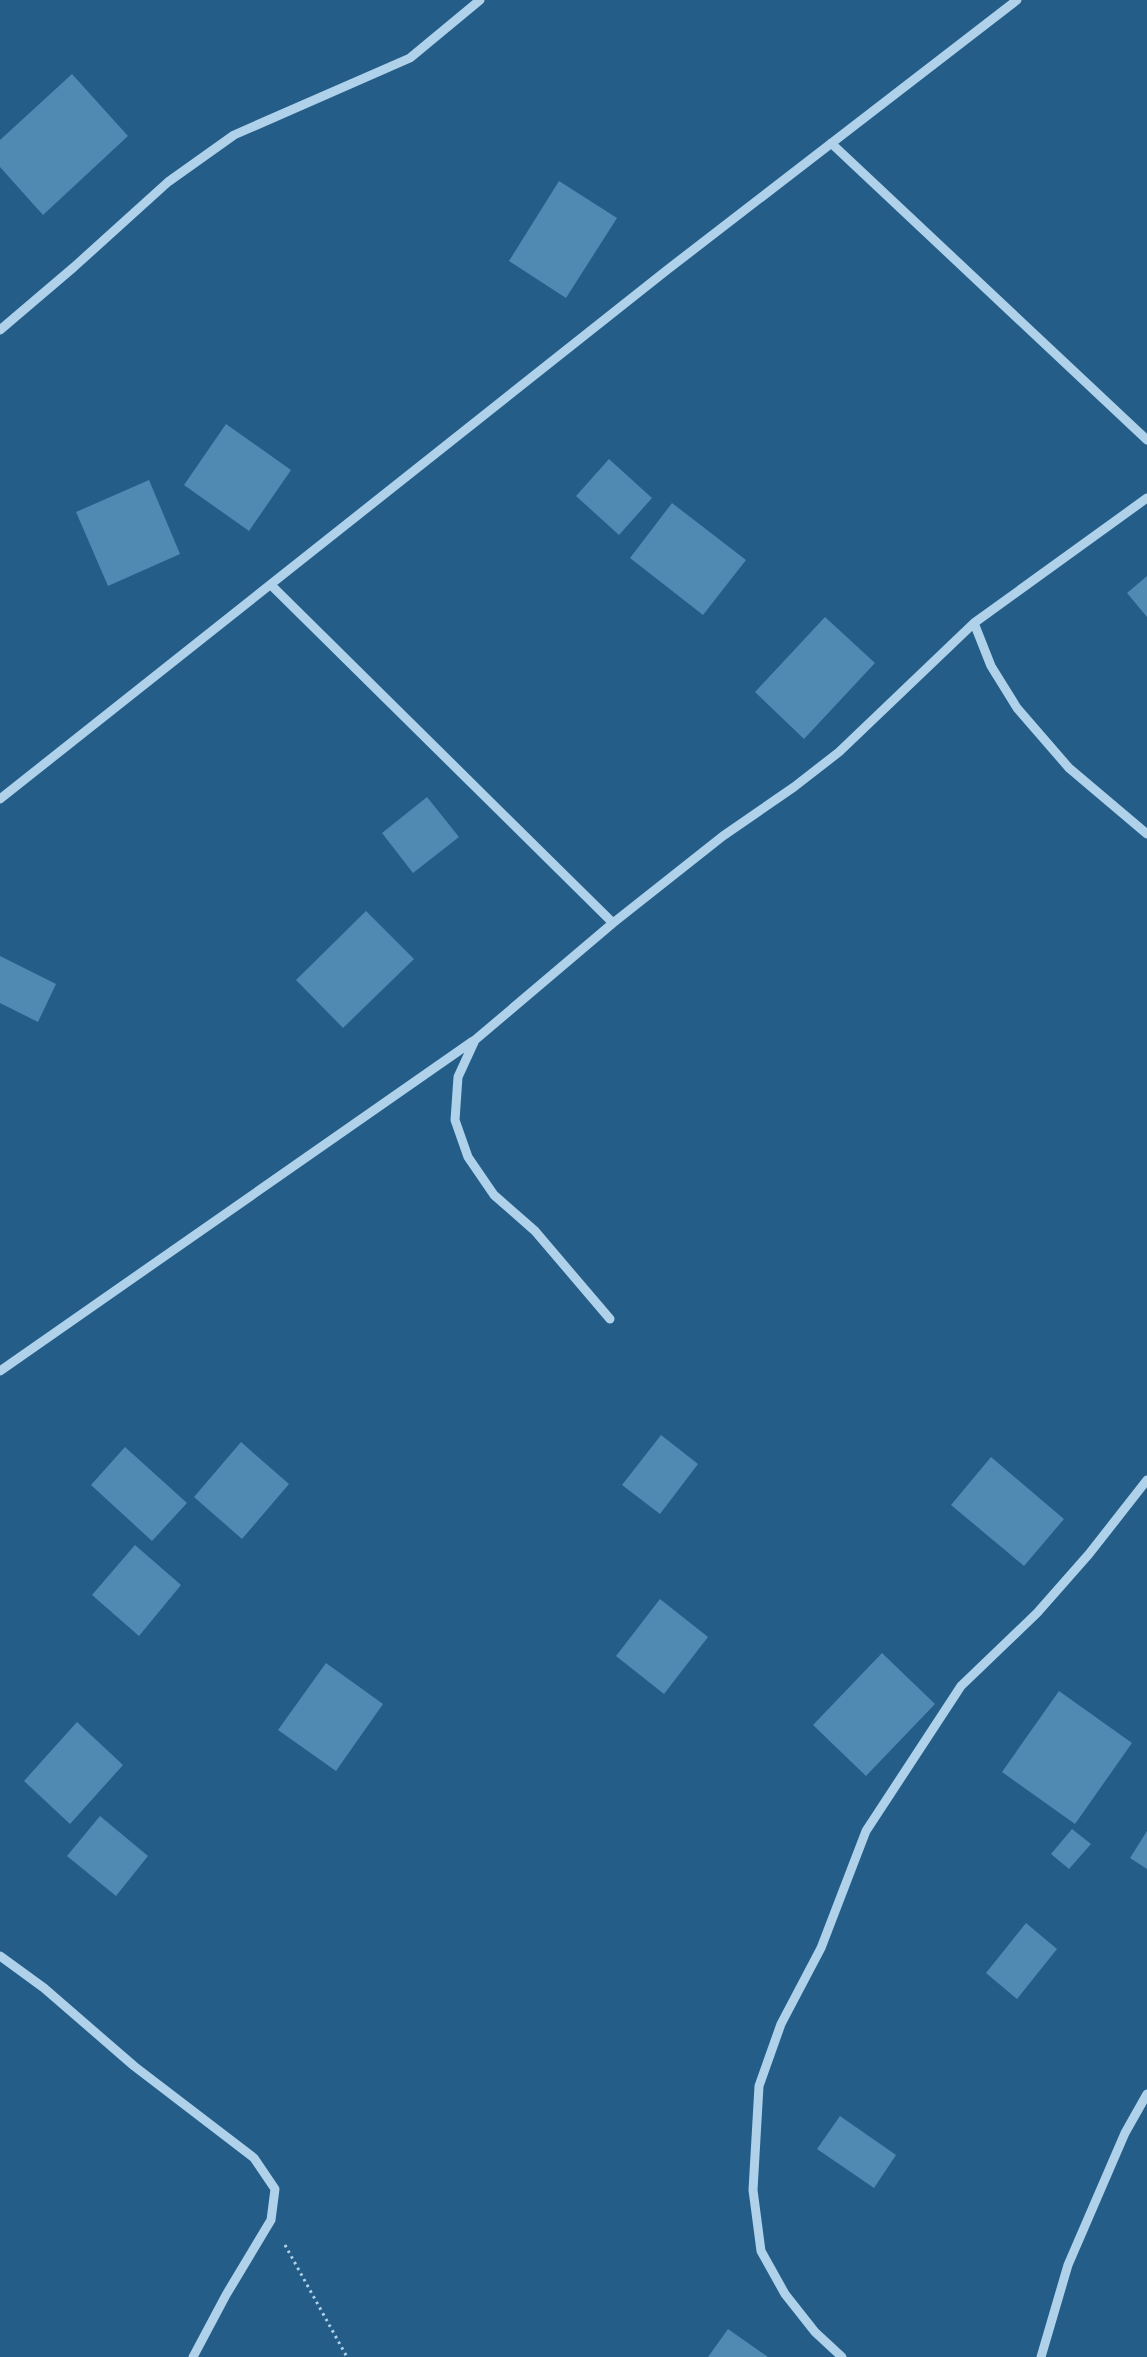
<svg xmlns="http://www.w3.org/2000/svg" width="1147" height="2357" font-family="Quicksand,sans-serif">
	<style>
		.building { fill: #5089b2 }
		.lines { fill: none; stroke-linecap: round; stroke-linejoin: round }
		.path { stroke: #afd1e9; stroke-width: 3; stroke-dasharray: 2.5 4; stroke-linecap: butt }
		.minor { stroke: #afd1e9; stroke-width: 9 }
	</style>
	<rect width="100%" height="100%" fill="#245d88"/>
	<path class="building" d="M72,74L128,136L43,215L0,167V140Z
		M559,181L617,218L566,298L509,261Z
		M226,424L291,470L249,531L184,485Z
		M609,459L652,498L619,535L576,496Z
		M149,480L180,554L108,586L76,512Z
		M672,503L746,560L703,615L630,558Z
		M1147,576V617L1127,593Z
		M825,617L875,663L804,739L755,692Z
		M427,797L459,837L413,873L382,833Z
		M366,911L414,959L343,1028L296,980Z
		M0,956L56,984L38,1022L0,1003Z
		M661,1435L698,1464L660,1514L622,1485Z
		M241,1442L289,1484L242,1539L194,1497Z
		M125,1447L187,1503L152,1541L91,1485Z
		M991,1457L1064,1519L1024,1566L951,1505Z
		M135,1545L181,1585L139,1636L92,1595Z
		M660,1599L708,1637L664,1694L616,1656Z
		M882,1653L935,1704L866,1776L813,1725Z
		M326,1663L383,1704L336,1771L278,1730Z
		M1059,1691L1132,1743L1075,1824L1002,1772Z
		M77,1722L123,1765L70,1824L24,1781Z
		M100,1816L148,1856L116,1896L67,1856Z
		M1072,1829L1091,1844L1069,1869L1051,1854Z
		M1147,1831V1869L1130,1858Z
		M1026,1923L1057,1949L1017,1999L986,1973Z
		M840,2116L896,2155L874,2188L817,2149Z
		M728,2329L768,2357H708Z"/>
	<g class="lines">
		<path class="path" d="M285,2245L347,2357"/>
		<path class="minor" d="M831,143L1147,440
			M0,330L74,267L168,182L234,135L410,58L480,0
			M271,585L613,923
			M974,623L991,666L1017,708L1069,768L1147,834
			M0,799L667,270L1017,0
			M610,1319L535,1231L494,1195L468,1157L455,1120L458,1077L475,1040L613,923L723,836L794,787L839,752L974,623L1147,498
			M0,1371L473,1041
			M0,1956L44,1988L134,2066L254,2158L275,2189L271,2220L226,2295L193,2357
			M842,2357L815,2332L785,2294L761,2251L753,2190L759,2086L781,2024L821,1948L866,1831L961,1686L1037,1613L1089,1554L1147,1480
			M1041,2357L1068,2265L1125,2133L1147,2094"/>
	</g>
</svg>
